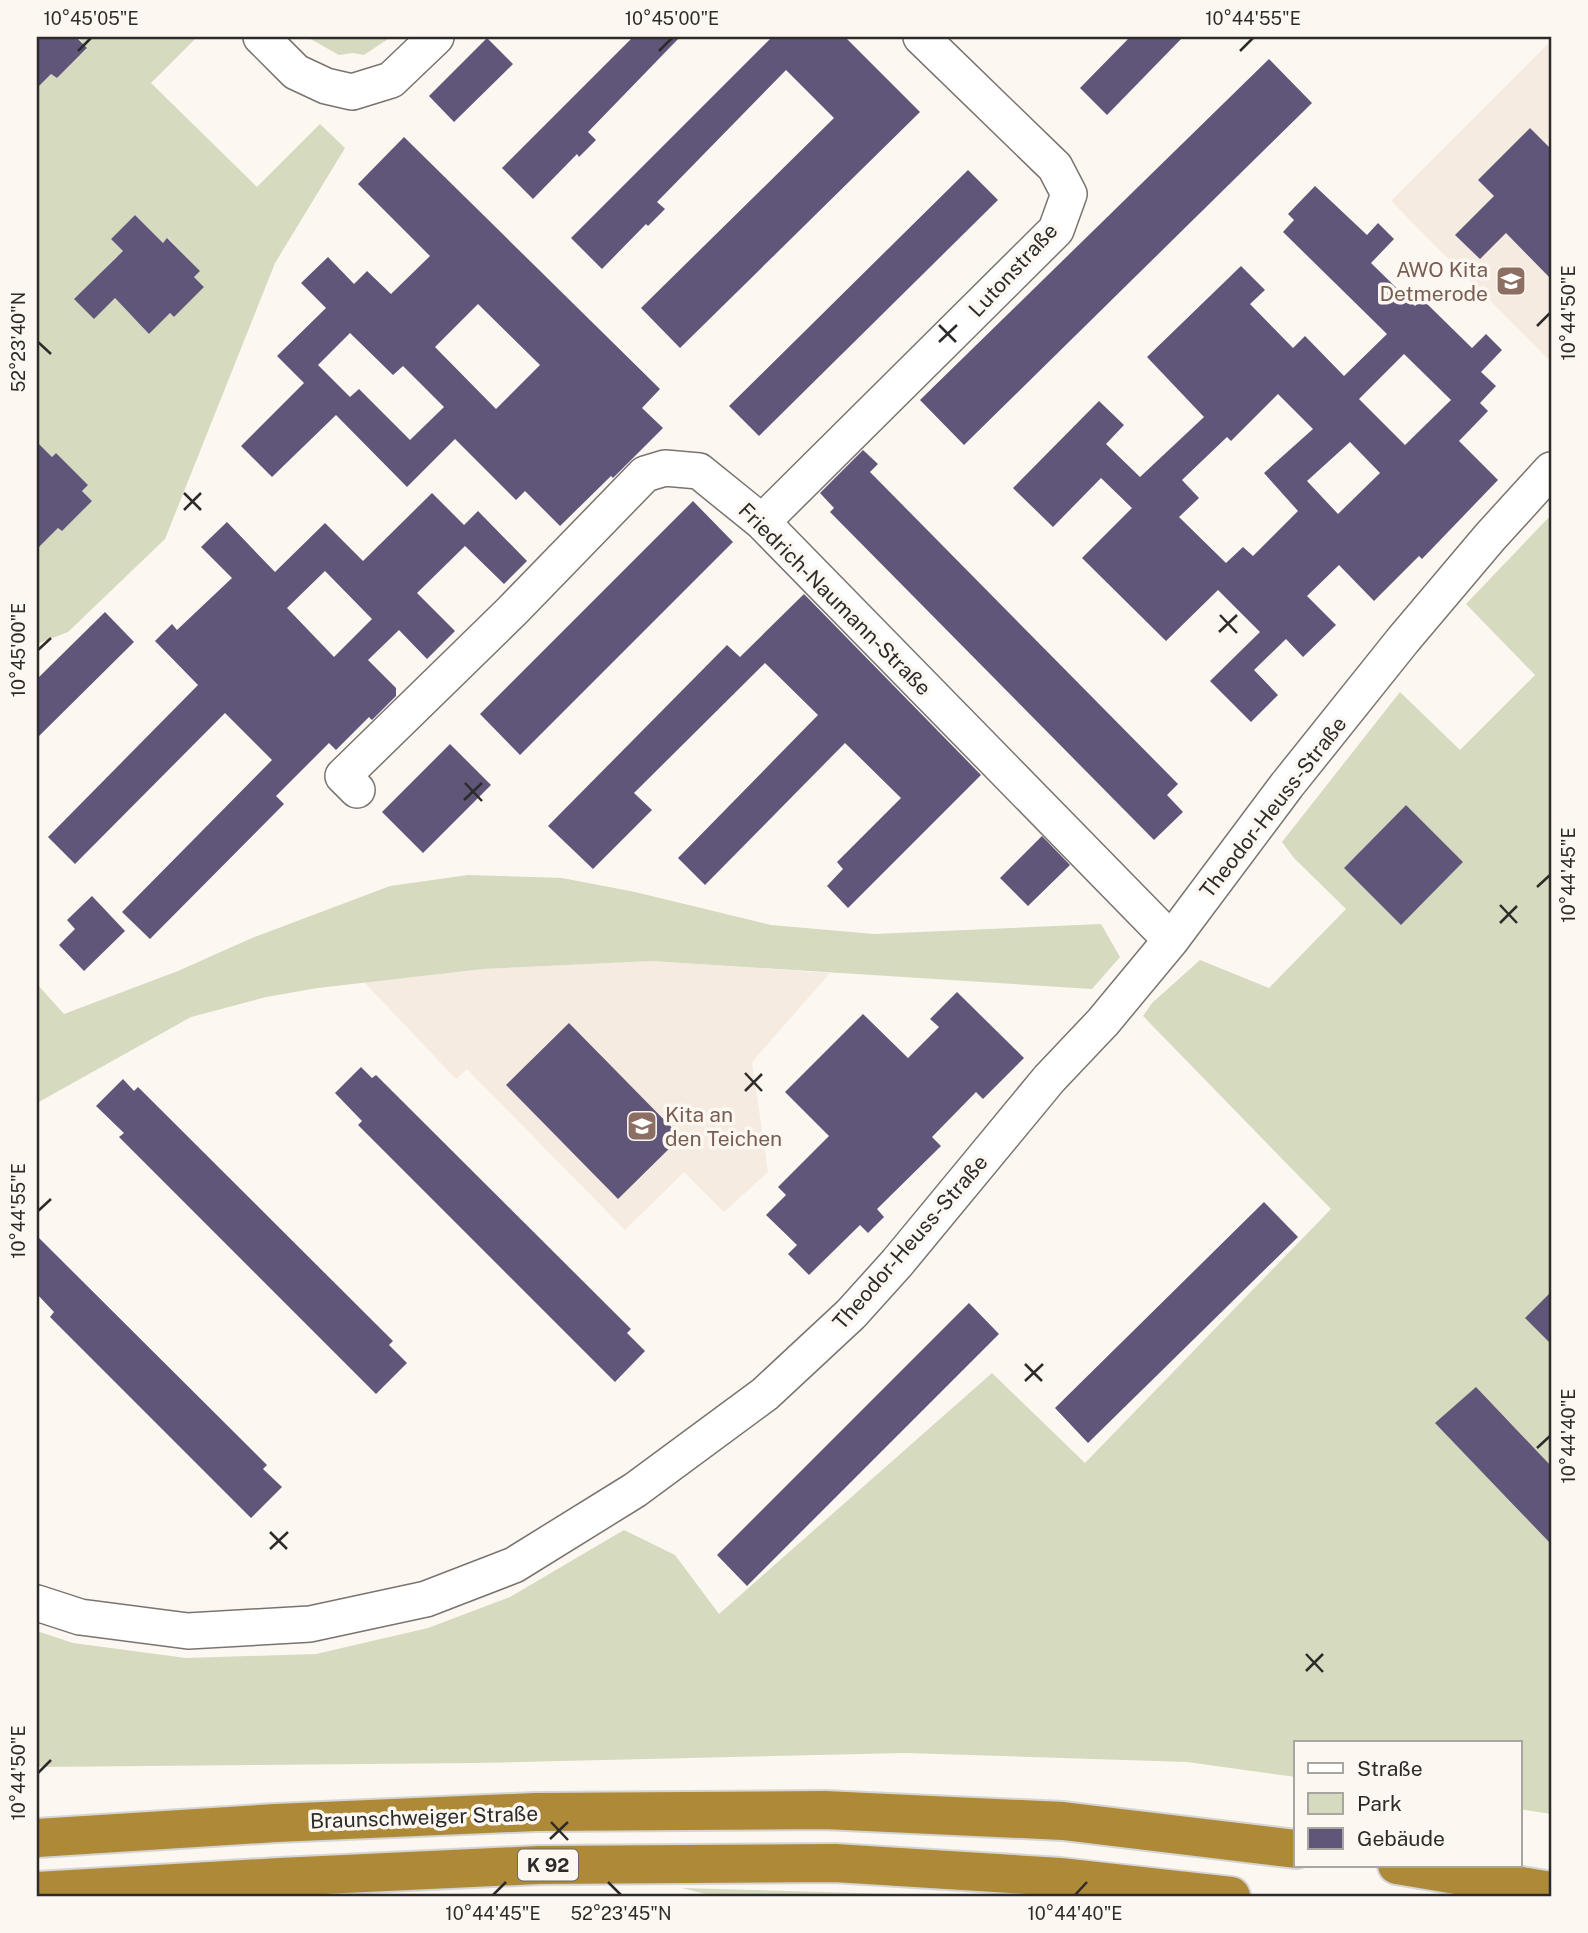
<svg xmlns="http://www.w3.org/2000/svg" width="1588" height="1933" font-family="'Public Sans',sans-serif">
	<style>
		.built { fill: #f6ebe0 }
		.green { fill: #d6dabf; fill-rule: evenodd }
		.building { fill: #605679; fill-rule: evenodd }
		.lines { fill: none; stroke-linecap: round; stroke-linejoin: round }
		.minor-casing { stroke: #79746f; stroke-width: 38 }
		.highway-casing { stroke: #d5d5d4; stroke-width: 42 }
		.minor { stroke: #fff; stroke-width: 35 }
		.highway { stroke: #ae8938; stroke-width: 38 }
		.ticks { fill: none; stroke: #2d2b29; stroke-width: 2.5 }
		.labels { text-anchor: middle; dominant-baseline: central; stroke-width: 7; stroke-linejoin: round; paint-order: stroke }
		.shield { fill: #fcf7f1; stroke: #6b6865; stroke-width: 2 }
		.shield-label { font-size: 19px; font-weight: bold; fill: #2d2b29 }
		.education-label { font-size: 21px; fill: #785e54; stroke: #fcf7f1; text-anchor: end }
		.street-label { font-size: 21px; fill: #2d2b29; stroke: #fcf7f1 }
		.neatline { fill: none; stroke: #2d2b29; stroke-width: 2.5 }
		.ticks-label { font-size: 18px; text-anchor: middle; fill: #2d2b29 }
	</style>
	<rect width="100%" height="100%" fill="#fcf7f1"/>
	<path class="built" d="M1551,41V362L1391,201Z
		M652,961L830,973L752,1062L768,1172L724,1212L684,1172L625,1230L467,1069L456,1079L364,982L483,969Z"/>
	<path class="green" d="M78,37H197L151,83L257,187L320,124L345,148L275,263L165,539L68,632L37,644V546L39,547L58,528L62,531L92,501L82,491L88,485L56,453L52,457L37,442V88L51,74L57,78L87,49ZM135,215L163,243L168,238L200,271L194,277L204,287L174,317L170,313L149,334L115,298L75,299L117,256L134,262L111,239Z
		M307,37H391L364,55L353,53L339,55Z
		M1551,515V1814L1520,1809V1742H1296V1777L1187,1762L905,1753L475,1763L37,1767V1631L73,1643L186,1658L316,1654L428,1628L510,1597L624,1530L675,1555L719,1614L992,1373L1085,1463L1331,1209L1143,1016L1152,1003L1200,960L1269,988L1346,909L1294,858L1282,842L1400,692L1460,750L1535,675L1466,604ZM1406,805L1463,862L1401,924L1344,868Z
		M468,875L562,878L635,892L771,925L874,934L1101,924L1120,957L1092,989L652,961L483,969L318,988L266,997L191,1017L37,1103V984L64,1014L178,971L252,938L390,886Z
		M682,1888L964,1896H713Z"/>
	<path class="building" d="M37,37H76L87,48L57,78L51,74L37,88Z
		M633,37H680L588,132L596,140L579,157L577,154L533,199L502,168Z
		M772,37H845L920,112L680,348L641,308L834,118L786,70L657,202L665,209L648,226L646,224L602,269L571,238Z
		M1130,37H1183L1107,115L1080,88Z
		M487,38L513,64L454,122L429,96Z
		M1269,59L1312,103L964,445L920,400Z
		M1530,128L1551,149V279L1506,233L1480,259L1455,235L1494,196L1478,180Z
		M404,137L660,389L642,408L663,428L613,478L611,476L560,526L525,491L516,500L455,439L407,487L336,415L272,477L241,446L304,383L277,356L326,308L301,283L328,257L354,284L367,271L391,294L430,256L358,184ZM478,304L540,365L496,409L435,347ZM350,333L393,375L403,366L444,407L410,440L359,389L350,397L318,365Z
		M968,170L998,200L759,436L729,406Z
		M1315,186L1367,235L1378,223L1394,239L1371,263L1415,306L1422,299L1472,348L1486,334L1502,350L1481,372L1496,386L1480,403L1488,411L1459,441L1498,480L1422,559L1419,556L1374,601L1339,565L1307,596L1336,625L1303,657L1286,639L1254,670L1278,695L1251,722L1210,681L1260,632L1218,590L1166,641L1082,558L1132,508L1101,478L1053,527L1013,488L1099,401L1124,425L1106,444L1140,477L1204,417L1147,357L1241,266L1265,290L1250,304L1293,348L1305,336L1344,376L1387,334L1283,232L1294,220L1288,214ZM1404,354L1451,400L1405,445L1359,399ZM1278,394L1313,429L1264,473L1298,511L1253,556L1243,547L1226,563L1179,517L1199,498L1182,480L1227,437L1231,441ZM1350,442L1380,473L1338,514L1307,481Z
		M135,215L163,243L167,238L200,271L194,277L204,287L174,317L170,313L149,334L115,298L94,319L74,299L123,251L111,239Z
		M37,442L52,457L56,453L88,485L82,491L92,501L62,531L58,528L37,549Z
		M863,450L878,464L870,472L1178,784L1167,795L1183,812L1154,840L830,512L834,508L820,493Z
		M432,493L464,525L478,511L527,561L504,584L465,546L417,593L455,631L427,659L399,630L368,660L396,688V696L372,720L369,717L336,750L329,743L276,796L284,804L150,939L122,912L272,760L225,713L75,864L48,837L198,685L155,641L172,624L177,630L232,578L201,547L227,522L275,572L325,523L363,561ZM325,571L372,619L334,657L287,608Z
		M693,501L733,542L520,755L480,714Z
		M804,594L981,775L848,908L827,886L843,869L837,862L901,798L845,743L705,885L678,858L818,715L765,663L634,793L652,810L593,869L548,826L727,645L740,657Z
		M105,612L134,642L37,738V679Z
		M450,744L491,785L423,853L382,812Z
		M1406,805L1463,862L1401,925L1344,868Z
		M1042,836L1070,865L1028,906L1000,878Z
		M92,896L125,931L84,971L59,945L75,929L67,920Z
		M957,992L1024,1058L983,1099L976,1092L932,1137L941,1146L877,1209L884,1217L868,1233L860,1225L809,1275L788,1254L797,1245L766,1215L786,1195L778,1187L829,1136L785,1092L863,1014L908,1058L939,1027L930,1019Z
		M569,1023L681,1137L618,1199L506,1085Z
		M361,1067L372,1078L376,1075L631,1329L627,1333L645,1351L615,1382L358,1125L362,1121L335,1093Z
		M123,1079L134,1091L138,1087L393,1341L389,1345L407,1363L376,1394L119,1137L124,1133L96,1106Z
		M1264,1202L1298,1237L1088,1443L1055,1408Z
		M37,1236L267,1465L263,1469L282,1487L251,1518L50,1317L54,1312L37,1294Z
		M1551,1292V1344L1525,1318Z
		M969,1303L999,1334L747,1586L717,1555Z
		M1476,1387L1551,1466V1544L1435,1423Z"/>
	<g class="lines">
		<g class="minor-casing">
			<path id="minor" d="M261,37L296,72L326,86L352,92L391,80L436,37
				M762,522L1056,230L1069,194L1055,167L921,37
				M357,790L343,776L512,611L645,474L665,468L699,471L762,522L1171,940
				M37,1603L80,1617L188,1631L310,1624L426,1599L514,1565L635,1490L765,1394L851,1314L897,1263L1049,1079L1103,1022L1171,940L1287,785L1403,640L1490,537L1551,470"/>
		</g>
		<g class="highway-casing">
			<path id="highway" d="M37,1838L276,1823L535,1812L824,1810L1063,1821L1296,1849
				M1397,1865L1551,1891
				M37,1891L280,1877L539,1865L835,1863L1060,1877L1231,1896"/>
		</g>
		<use href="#minor" class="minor"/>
		<use href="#highway" class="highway"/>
	</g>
	<path class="ticks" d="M78,51L91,38M659,51L672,38M1240,51L1253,38M939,325L956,342M1537,326L1550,313M38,342L51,354M939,342L957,325M184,493L201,510M184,510L201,493M1220,615L1237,633M1219,632L1237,615M38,650L51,638M465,783L482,801M464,800L482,783M1537,887L1550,875M1500,905L1517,923M1500,923L1517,906M745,1073L762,1091M745,1091L762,1074M38,1211L51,1199M1025,1364L1042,1381M1025,1381L1043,1364M1537,1448L1550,1436M270,1532L287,1549M270,1549L288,1532M1306,1654L1323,1672M1306,1671L1323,1654M38,1773L51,1760M551,1822L568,1840M550,1839L568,1822M608,1882L621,1895M493,1895L506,1882M1075,1895L1087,1882"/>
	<defs>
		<g id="school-square" transform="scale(1.575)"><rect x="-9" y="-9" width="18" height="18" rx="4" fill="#8d6e63" stroke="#fcf7f1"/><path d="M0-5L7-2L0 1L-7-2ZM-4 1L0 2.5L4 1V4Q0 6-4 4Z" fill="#fff"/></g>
	</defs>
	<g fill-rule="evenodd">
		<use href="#school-square" x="1511" y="281"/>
		<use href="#school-square" x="642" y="1126"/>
	</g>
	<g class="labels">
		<rect class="shield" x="518" y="1849.5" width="60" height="31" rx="5"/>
		<g class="shield-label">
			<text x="548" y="1865">K 92</text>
		</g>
		<g class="education-label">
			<text x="1488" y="269">AWO Kita<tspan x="1488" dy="24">Detmerode</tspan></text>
			<text x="665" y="1114" text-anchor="start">Kita an<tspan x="665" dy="24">den Teichen</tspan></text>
		</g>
		<g class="street-label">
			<text transform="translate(1013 270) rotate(-47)">Lutonstraße</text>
			<text transform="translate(835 599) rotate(45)">Friedrich-Naumann-Straße</text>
			<text transform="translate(1273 807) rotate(-52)">Theodor-Heuss-Straße</text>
			<text transform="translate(910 1242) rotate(-49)">Theodor-Heuss-Straße</text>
			<text transform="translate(424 1817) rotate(-2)">Braunschweiger Straße</text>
		</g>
	</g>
	<rect width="1588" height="1933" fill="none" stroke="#fcf7f1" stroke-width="77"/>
	<rect x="1294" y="1741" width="228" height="126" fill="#fcf7f1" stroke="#a9a5a1" stroke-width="2"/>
	<rect x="1308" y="1763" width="35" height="10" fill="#ffffff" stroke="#a9a5a1" stroke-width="2"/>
	<text x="1357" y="1776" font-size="21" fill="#2d2b29">Straße</text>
	<rect x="1308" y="1793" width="35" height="21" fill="#d6dabf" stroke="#a9a5a1" stroke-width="2"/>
	<text x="1357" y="1811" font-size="21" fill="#2d2b29">Park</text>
	<rect x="1308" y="1828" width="35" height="21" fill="#605679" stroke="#a9a5a1" stroke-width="2"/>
	<text x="1357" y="1846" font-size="21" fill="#2d2b29">Gebäude</text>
	<rect x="38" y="38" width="1512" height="1857" class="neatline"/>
	<g class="ticks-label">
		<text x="91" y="25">10°45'05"E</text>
		<text x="672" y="25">10°45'00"E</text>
		<text x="1253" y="25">10°44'55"E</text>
		<text transform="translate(1569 313) rotate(-90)" y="6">10°44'50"E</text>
		<text transform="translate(19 342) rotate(-90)" y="6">52°23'40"N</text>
		<text transform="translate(19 650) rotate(-90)" y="6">10°45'00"E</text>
		<text transform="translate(1569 875) rotate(-90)" y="6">10°44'45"E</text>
		<text transform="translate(19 1211) rotate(-90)" y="6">10°44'55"E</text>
		<text transform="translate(1569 1436) rotate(-90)" y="6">10°44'40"E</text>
		<text transform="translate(19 1773) rotate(-90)" y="6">10°44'50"E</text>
		<text x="493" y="1920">10°44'45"E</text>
		<text x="621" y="1920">52°23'45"N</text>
		<text x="1075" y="1920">10°44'40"E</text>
	</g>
</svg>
